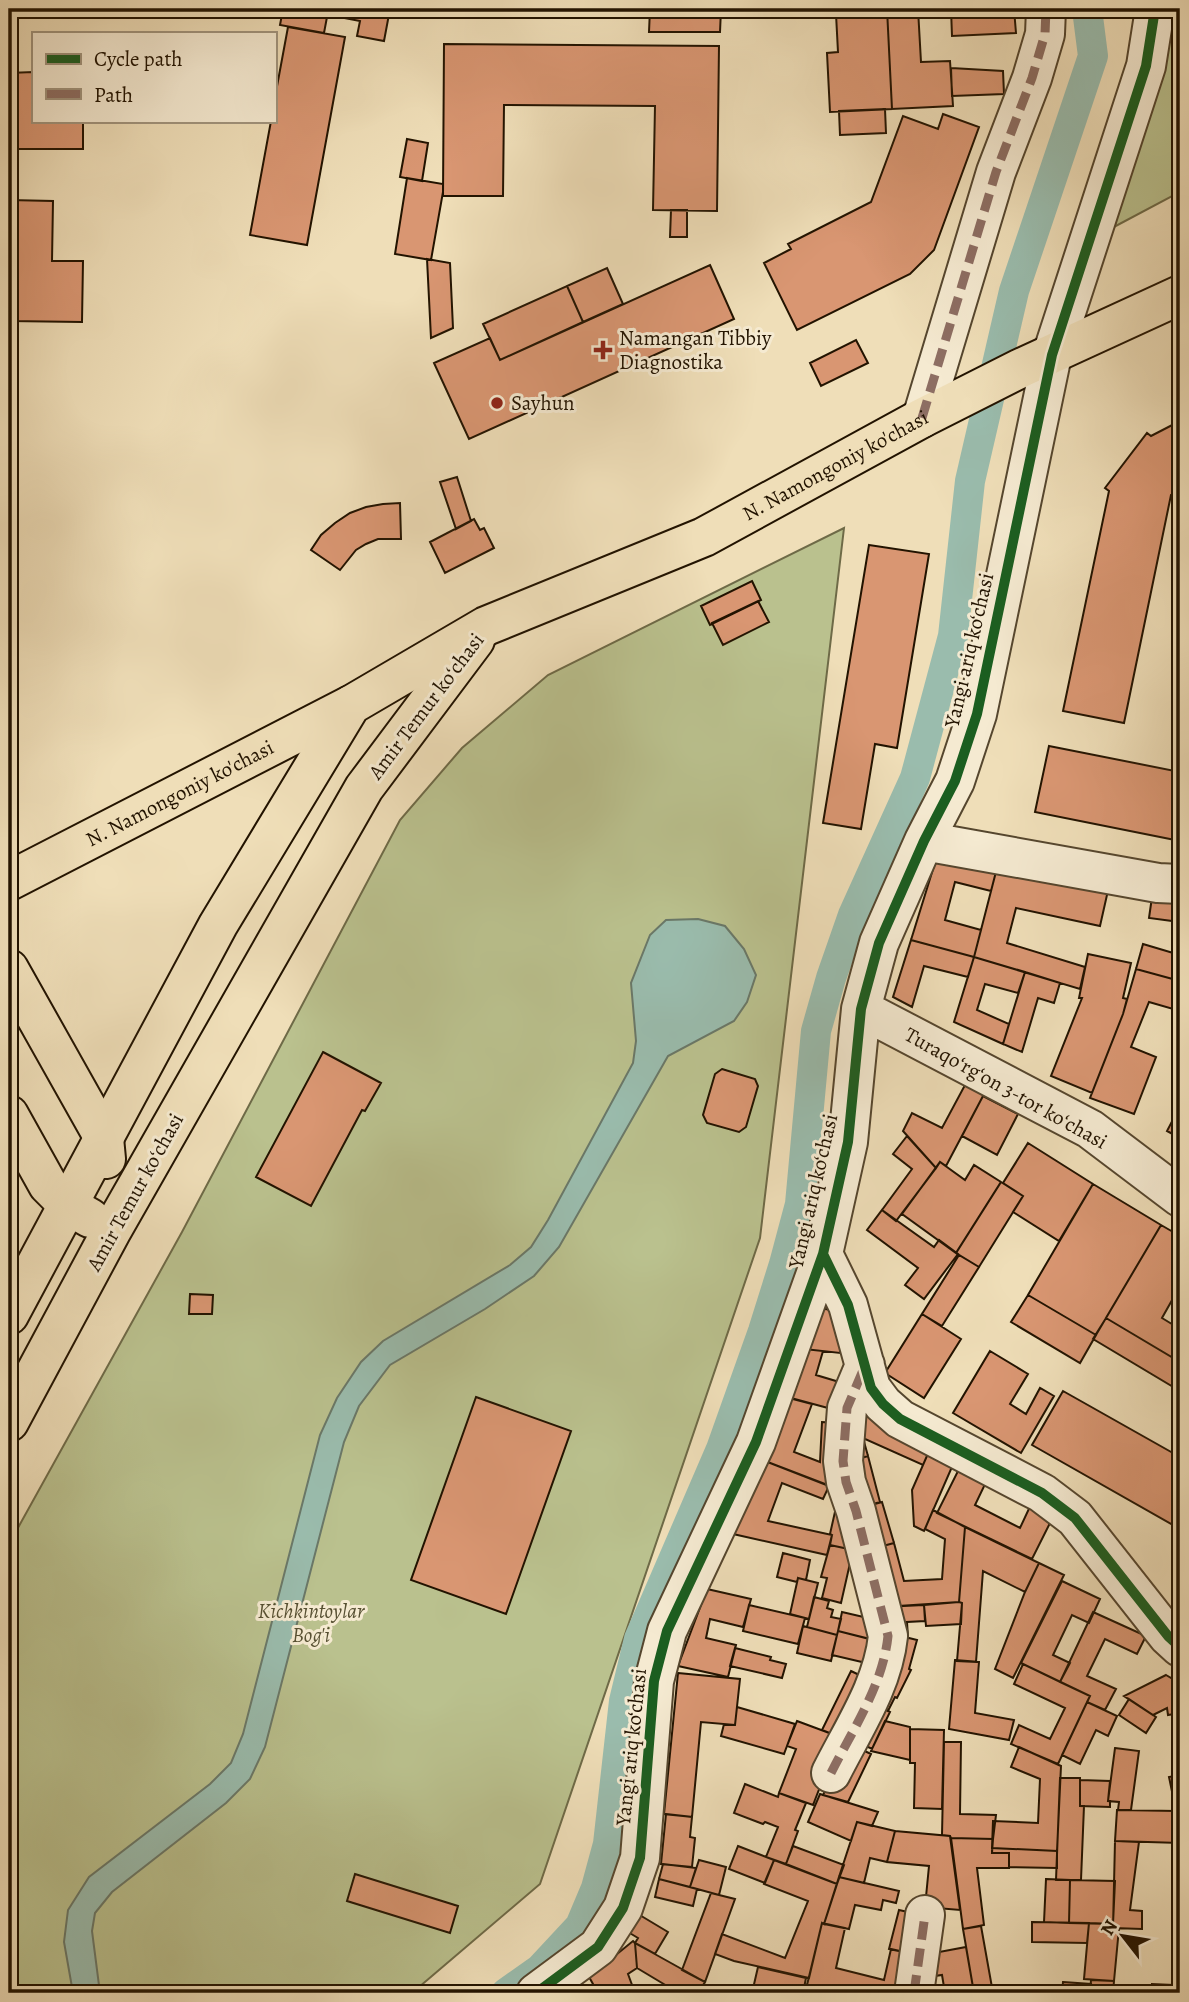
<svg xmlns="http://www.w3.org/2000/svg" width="1189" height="2002" font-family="Alegreya,serif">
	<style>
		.green { fill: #bac18e; stroke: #6e6a47; stroke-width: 2 }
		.water { fill: #9abcad; stroke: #6a7868; stroke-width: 2 }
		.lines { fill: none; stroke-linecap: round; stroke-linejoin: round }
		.canal { stroke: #9abcad; stroke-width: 30 }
		.building { fill: #d99672; stroke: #221300; stroke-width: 2 }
		.minor-casing { stroke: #55462e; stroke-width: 42 }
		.major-casing { stroke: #221300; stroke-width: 42 }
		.minor { stroke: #f5ead1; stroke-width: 38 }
		.major { stroke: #efdeb8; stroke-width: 38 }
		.quiet { stroke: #8d6e63; stroke-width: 9; stroke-dasharray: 18 9; stroke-linecap: butt }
		.cycleway-casing { stroke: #f5ead1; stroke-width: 15 }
		.cycleway { stroke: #1b5e20; stroke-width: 10 }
		.poi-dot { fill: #8f2418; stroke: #f5ead1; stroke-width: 2.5 }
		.labels { text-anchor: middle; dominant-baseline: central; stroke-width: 6; stroke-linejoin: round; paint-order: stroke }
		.poi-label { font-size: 21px; fill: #221300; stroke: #f5ead1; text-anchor: start }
		.street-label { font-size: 21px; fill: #221300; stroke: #f5ead1 }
		.park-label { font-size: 21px; font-style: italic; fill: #575032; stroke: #f5ead1 }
	</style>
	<rect width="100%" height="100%" fill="#efdeb8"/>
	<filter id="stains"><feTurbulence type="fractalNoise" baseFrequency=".00286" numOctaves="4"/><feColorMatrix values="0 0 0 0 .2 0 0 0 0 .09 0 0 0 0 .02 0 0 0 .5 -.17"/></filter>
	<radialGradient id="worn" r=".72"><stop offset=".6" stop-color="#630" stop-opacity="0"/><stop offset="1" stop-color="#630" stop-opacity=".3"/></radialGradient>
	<path class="green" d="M1164,9H1180V192L1112,228Z
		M844,528L760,1238L540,1884L412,1993H9V1544L182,1232L400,820L462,748L548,675Z"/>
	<path class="water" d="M698,919L725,926L744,949L756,975L747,1002L734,1021L668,1056L559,1247L534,1276L485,1309L390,1365L359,1406L344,1442L265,1747L250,1779L226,1803L112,1892L95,1913L92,1931L100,1993H73L64,1942L68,1910L89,1877L210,1784L231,1763L243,1734L320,1435L337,1398L361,1362L383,1341L510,1265L531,1247L548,1220L633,1063L636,1041L631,983L650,935L666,920Z"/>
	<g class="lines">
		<path class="canal" d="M506,1993L540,1969L580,1926L596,1888L608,1844L624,1701L639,1639L721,1449L763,1331L784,1264L800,1204L816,1031L831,978L853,915L915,778L953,636L970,481L1014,291L1093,56L1087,9"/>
	</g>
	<path class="building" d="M283,9H299V11L327,17L324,33L280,25Z
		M336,9H390L384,41L357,36L360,21L334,16Z
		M650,9H721L720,32H649Z
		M840,9H887L892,109L830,112L827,53L838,52L836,14H840Z
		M887,9H918L921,62L950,61L953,106L892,109Z
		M951,9H1014L1016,33L952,36Z
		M288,27L345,37L307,245L250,235L271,121H275V97Z
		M444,44L719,46L717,211L653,210L655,106L504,105L503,196H443Z
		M951,68L1003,71L1004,94L952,96Z
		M33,72V121H83V149H9V73Z
		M885,109L886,133L840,135L839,111Z
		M943,114L979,127L934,250L910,274L797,330L764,263L791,249L788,244L871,202L903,116L938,129Z
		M407,139L428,143L422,181L400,177Z
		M407,178L443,184V192L431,260L395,254Z
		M9,200L53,201L52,261H83L82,322L9,321Z
		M671,210H687V237H670Z
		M427,259L450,263L453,328L431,338Z
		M710,265L734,319L469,439L434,363L490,338L500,360Z
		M607,268L623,304L583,322L567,286Z
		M567,286L583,322L500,360L483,324Z
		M856,340L868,363L821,386L810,363Z
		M1180,421V491L1171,495L1124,723L1063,711L1109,491L1105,488L1147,433L1151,436Z
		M457,477L471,521L456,529L440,482Z
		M400,503L401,539H378L366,544L356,550L340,570L311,550L321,535L335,523L350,513L366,507L383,504Z
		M474,519L480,530L484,528L494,548L445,573L430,542Z
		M869,545L929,554L897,748L875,744L861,829L823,823Z
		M9,576L17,578L9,618Z
		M752,581L761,600L710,625L701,606Z
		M758,601L769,622L723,645L712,623Z
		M1049,746L1180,772V841L1035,812Z
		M938,853L998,864L991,891L955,882L945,920L981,930L974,957L911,940Z
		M998,864L1109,886L1100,926L1016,908L1007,943L1085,967L1080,989L974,957Z
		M1153,890L1180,894V922L1149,918Z
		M911,940L974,957L968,977L924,966L912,1007L893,997Z
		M1143,944L1180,955V981L1136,969Z
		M1088,954L1131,963L1123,998L1127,999L1123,1014L1092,1093L1051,1076L1082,998H1079Z
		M974,957L1025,972L1018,993L985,984L977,1010L1009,1024L1003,1044L954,1022Z
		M1136,969L1180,981V1011L1149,1002L1131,1047L1156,1057L1134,1114L1090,1098L1123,1014Z
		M1025,972L1060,983L1054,1003L1038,998L1022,1052L1003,1044Z
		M323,1052L381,1083L365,1111L362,1110L311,1206L256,1177Z
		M722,1069L755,1079L758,1086L746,1127L739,1132L707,1123L703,1115L715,1074Z
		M965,1085L984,1094L983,1096L946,1166L940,1162L936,1168L903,1131L912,1113L942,1128Z
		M983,1096L1018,1114L997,1155L962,1136Z
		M1180,1106V1138L1167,1131Z
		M907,1136L936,1168L896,1221L882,1210L912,1169L893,1154Z
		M1028,1143L1093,1184L1059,1241L1013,1212L1023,1196L1003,1183Z
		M940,1162L965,1180L974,1165L1001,1182L956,1253L902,1214Z
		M1001,1182L1023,1196L979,1267L956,1253Z
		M1093,1184L1161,1225L1096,1335L1028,1295Z
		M882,1210L934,1247L939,1240L958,1254L924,1299L905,1285L918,1268L867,1230Z
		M1161,1225L1180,1236V1286L1162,1318L1180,1329V1362L1106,1318Z
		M959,1255L979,1267L942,1326L922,1314Z
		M190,1294L213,1295L212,1314H189Z
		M1028,1295L1096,1335L1080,1363L1011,1322Z
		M815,1308L844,1311L840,1353L804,1349Z
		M922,1314L961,1339L924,1398L885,1373Z
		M1106,1318L1180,1362V1391L1093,1339Z
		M804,1349L823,1351L816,1375L846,1384L839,1411L791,1398Z
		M990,1351L1028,1374L1010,1404L1026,1414L1040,1388L1054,1396L1021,1453L953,1413Z
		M1063,1391L1180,1457V1529L1032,1445Z
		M476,1397L571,1431L506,1614L411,1580Z
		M789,1398L812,1404L794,1452L820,1462L822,1422L840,1423L838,1489L765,1461Z
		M851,1409L902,1431L930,1449L923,1465L863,1438L868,1456L844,1463Z
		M930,1449L955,1460L924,1531L914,1526L912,1490Z
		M868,1456L880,1502L857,1509L844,1463Z
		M765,1461L829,1486L823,1499L782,1483L768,1521L832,1535L827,1555L733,1534Z
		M961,1465L988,1478L975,1505L1020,1528L1033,1500L1056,1511L1032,1559L937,1513Z
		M839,1494L853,1550L830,1545L832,1535L830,1534Z
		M882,1502L894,1543L868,1550L857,1509Z
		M933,1510L965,1527L959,1602L883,1607L868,1550L894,1543L904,1581L942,1579L945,1539L925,1529Z
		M965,1527L1039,1563L1025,1592L983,1571L976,1662L957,1661L962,1603L959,1602Z
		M830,1545L853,1550L841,1603L822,1598L827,1578L821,1577Z
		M783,1553L810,1560L806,1580L798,1578L797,1582L777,1577Z
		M1039,1563L1064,1575L1013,1678L995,1669L1025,1592Z
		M798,1578L818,1583L809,1619L790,1614Z
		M1062,1581L1100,1599L1089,1623L1072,1615L1053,1655L1070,1663L1060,1682L1021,1663Z
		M707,1589L751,1599L743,1627L710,1619L706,1638L736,1645L728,1677L678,1666Z
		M814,1597L829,1601L827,1608L833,1610L831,1617L841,1619L837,1635L807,1627Z
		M959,1602L962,1603L961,1624L926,1626L924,1605Z
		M749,1605L805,1618L798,1644L743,1631Z
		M924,1605L925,1621L907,1622L908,1638L891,1634L883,1607Z
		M842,1612L881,1621L882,1642L838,1631Z
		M1093,1612L1146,1636L1137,1654L1105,1639L1087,1676L1116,1689L1105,1710L1087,1702L1090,1696L1060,1682Z
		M803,1626L837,1635L831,1661L797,1653Z
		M838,1631L885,1643L879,1666L832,1655Z
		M893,1634L917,1640L909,1669L911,1670L897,1698L895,1697L888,1711L870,1702Z
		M735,1648L771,1657L770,1660L786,1664L782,1678L730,1666Z
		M955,1660L979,1662L975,1713L1014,1720L1009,1740L949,1729Z
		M1023,1664L1090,1696L1058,1764L1011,1744L1019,1725L1050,1739L1065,1708L1014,1684Z
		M851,1671L874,1682L832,1734L822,1730Z
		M678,1673L740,1679L735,1725L701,1722L692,1817L664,1814Z
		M1166,1675L1176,1681L1180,1700V1713L1168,1715L1167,1708L1153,1715L1124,1696Z
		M1129,1699L1156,1717L1146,1733L1119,1715Z
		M870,1702L890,1712L872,1749L852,1739Z
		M1087,1702L1117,1716L1108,1736L1096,1730L1080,1764L1062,1755Z
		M737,1707L795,1724L784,1754L721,1736L724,1724L735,1725Z
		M797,1721L832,1734V1756L813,1805L779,1793L796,1749L787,1746Z
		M885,1721L910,1727V1760L871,1751Z
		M910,1729L944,1730L942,1809L914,1808L915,1763H910Z
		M944,1742H961L960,1814L996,1815L993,1839L951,1838L950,1836L942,1835Z
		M848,1743L871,1754L848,1802L823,1795Z
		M1019,1747L1061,1766L1057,1851L992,1848L993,1821L1038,1823L1040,1779L1011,1767Z
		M1115,1748L1139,1751L1131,1810H1118L1119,1802L1108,1801Z
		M1180,1775V1843L1115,1841L1117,1810L1176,1811L1169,1777Z
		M1060,1778H1080V1806H1084L1081,1880H1056Z
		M1080,1780L1110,1781L1108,1801H1110V1807L1080,1806Z
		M745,1784L778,1797L779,1793L806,1803L795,1830L798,1831L786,1864L766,1857L778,1827L765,1822L763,1824L734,1813Z
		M820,1794L878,1812L872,1826L857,1822L851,1841L808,1822Z
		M666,1814L692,1817L690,1837L695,1838L692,1867L661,1864Z
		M857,1822L895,1831L887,1862L870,1858L864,1883L839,1877Z
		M895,1831L950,1836L960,1910L925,1907L929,1866L887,1862Z
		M951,1838L993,1839L992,1853H1009V1868H977L984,1925L963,1929Z
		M1115,1841L1139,1842L1130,1910L1142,1911V1929L1113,1928Z
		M738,1846L774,1860L765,1883L729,1869Z
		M793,1846L844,1865L837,1884L786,1864Z
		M992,1848L1057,1851V1868L1009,1867V1853H992Z
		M699,1860L726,1867L719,1895L690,1887Z
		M774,1860L837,1884L824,1924L822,1923L809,1978L734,1961L715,1954L722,1934L785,1958L808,1901L764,1884Z
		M663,1864L696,1868L690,1887L659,1879Z
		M355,1874L458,1906L450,1933L347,1901Z
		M839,1877L899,1891L896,1903L883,1900L881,1910L855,1905L849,1929L824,1924Z
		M659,1879L697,1889L693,1906L655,1897Z
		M1046,1879L1070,1880L1069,1923L1044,1922Z
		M1070,1880L1115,1881L1113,1924L1069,1923Z
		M711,1893L735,1899L705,1982L682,1970Z
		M899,1910L917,1914L913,1954L889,1949Z
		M638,1914L668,1932L655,1954L635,1943L638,1938L628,1932Z
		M1032,1922L1089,1923L1087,1943L1032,1942Z
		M822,1923L845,1928L836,1968L884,1980L891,1949L913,1954L908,1993H844L807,1985Z
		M1089,1923L1113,1924V1928H1119L1114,1981L1084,1979Z
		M981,1926L993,1993H974L963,1929Z
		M633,1941L635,1943L637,1968L628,1974L635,1993H604L603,1990L598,1993L588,1975L606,1963Z
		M635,1943L705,1982L698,1993H662L667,1986L637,1968Z
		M966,1947L974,1993H945L942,1975L921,1978L923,1955Z
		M758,1967L806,1978L803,1993H752Z
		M1091,1980L1114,1981L1113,1993H1090Z
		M1174,1981H1180V1993H1152V1984L1174,1985Z
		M1063,1982L1091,1984L1090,1993H1062Z
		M807,1985L844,1993H805Z"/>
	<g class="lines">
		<g class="minor-casing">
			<path id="minor" d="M922,418L996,172L1032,78L1045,34L1046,9
				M924,841L1158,883L1180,884
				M861,1009L1090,1129L1180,1197
				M823,1254L848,1305L871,1388L883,1404L900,1419L1042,1493L1075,1518L1168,1636L1180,1647
				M831,1773C853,1729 883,1685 888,1636L856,1511L846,1482L843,1461L847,1408L865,1365
				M536,1993L598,1947L623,1908L640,1858L654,1681L667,1631L756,1442L823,1254L848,1142L861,1009L879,943L924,841L955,781L977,714L1052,355L1146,66L1155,9
				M914,1993L925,1915"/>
		</g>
		<g class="major-casing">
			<g id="major">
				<path id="s1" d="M9,881L351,705"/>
				<path d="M9,969L104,1138L106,1159"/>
				<path d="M9,1115L48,1185L69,1206L90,1218"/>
				<path id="s2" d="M9,1315L218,925L351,705L486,626L704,537L922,418L1021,368L1180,295"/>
				<path d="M9,1422L112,1230L364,788L475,640"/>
			</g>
		</g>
		<use href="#minor" class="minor"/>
		<use href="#major" class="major"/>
		<path class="quiet" d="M922,418L996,172L1032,78L1045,34L1046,9
			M831,1773C853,1729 883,1685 888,1636L856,1511L846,1482L843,1461L847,1408L864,1368
			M914,1993L925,1915"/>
		<g class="cycleway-casing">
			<path id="cycleway" d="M823,1254L848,1305L871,1388L883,1404L900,1419L1042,1493L1075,1518L1168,1636L1180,1647
				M536,1993L598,1947L623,1908L640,1858L654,1681L667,1631L756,1442L823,1254L848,1142L861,1009L879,943L924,841L955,781L977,714L1052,355L1146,66L1155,9"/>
		</g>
		<use href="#cycleway" class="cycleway"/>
	</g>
	<g class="poi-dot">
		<path d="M599.5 339.5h7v7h7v7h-7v7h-7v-7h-7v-7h7z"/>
		<circle cx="497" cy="403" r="7"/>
	</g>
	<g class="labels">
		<g class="poi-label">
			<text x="619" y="338">Namangan Tibbiy<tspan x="619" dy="24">Diagnostika</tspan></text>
			<text x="511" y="403">Sayhun</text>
		</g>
		<g class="street-label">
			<text stroke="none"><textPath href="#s2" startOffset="1241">N. Namongoniy ko'chasi</textPath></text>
			<text transform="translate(969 650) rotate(-77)">Yangi ariq ko‘chasi</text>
			<text transform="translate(426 706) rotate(-53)">Amir Temur koʻchasi</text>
			<text stroke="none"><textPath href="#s1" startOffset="192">N. Namongoniy ko'chasi</textPath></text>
			<text transform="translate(1006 1088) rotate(29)">Turaqoʻrgʻon 3-tor koʻchasi</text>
			<text transform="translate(813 1191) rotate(-77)">Yangi ariq ko‘chasi</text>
			<text transform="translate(135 1192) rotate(-61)">Amir Temur koʻchasi</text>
			<text transform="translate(631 1747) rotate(-84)">Yangi ariq ko‘chasi</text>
		</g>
		<g class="park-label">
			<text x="311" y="1611">Kichkintoylar<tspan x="311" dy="24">Bog'i</tspan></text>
		</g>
	</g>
	<rect width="1189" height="2002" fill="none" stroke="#efdeb8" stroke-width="35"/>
	<rect x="10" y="10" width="1168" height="1981" fill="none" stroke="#221300" stroke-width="3.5"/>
	<rect x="18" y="18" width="1154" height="1967" fill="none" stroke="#221300" stroke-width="2"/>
	<rect x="32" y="32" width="245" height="91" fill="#f5ead1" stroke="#a1947d" stroke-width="2"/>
	<rect x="46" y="54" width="35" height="10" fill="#1b5e20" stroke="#a1947d" stroke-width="2"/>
	<text x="94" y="66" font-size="21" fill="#221300">Cycle path</text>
	<rect x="46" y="89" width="35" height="10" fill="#8d6e63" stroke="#a1947d" stroke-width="2"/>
	<text x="94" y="102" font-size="21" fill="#221300">Path</text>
	<g transform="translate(1123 1936) rotate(301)" stroke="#f5ead1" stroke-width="5" paint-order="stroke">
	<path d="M0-5L12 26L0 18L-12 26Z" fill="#221300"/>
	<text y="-10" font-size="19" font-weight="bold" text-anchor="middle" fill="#221300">N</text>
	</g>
	<rect width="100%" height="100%" filter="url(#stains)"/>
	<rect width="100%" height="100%" fill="url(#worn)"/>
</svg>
